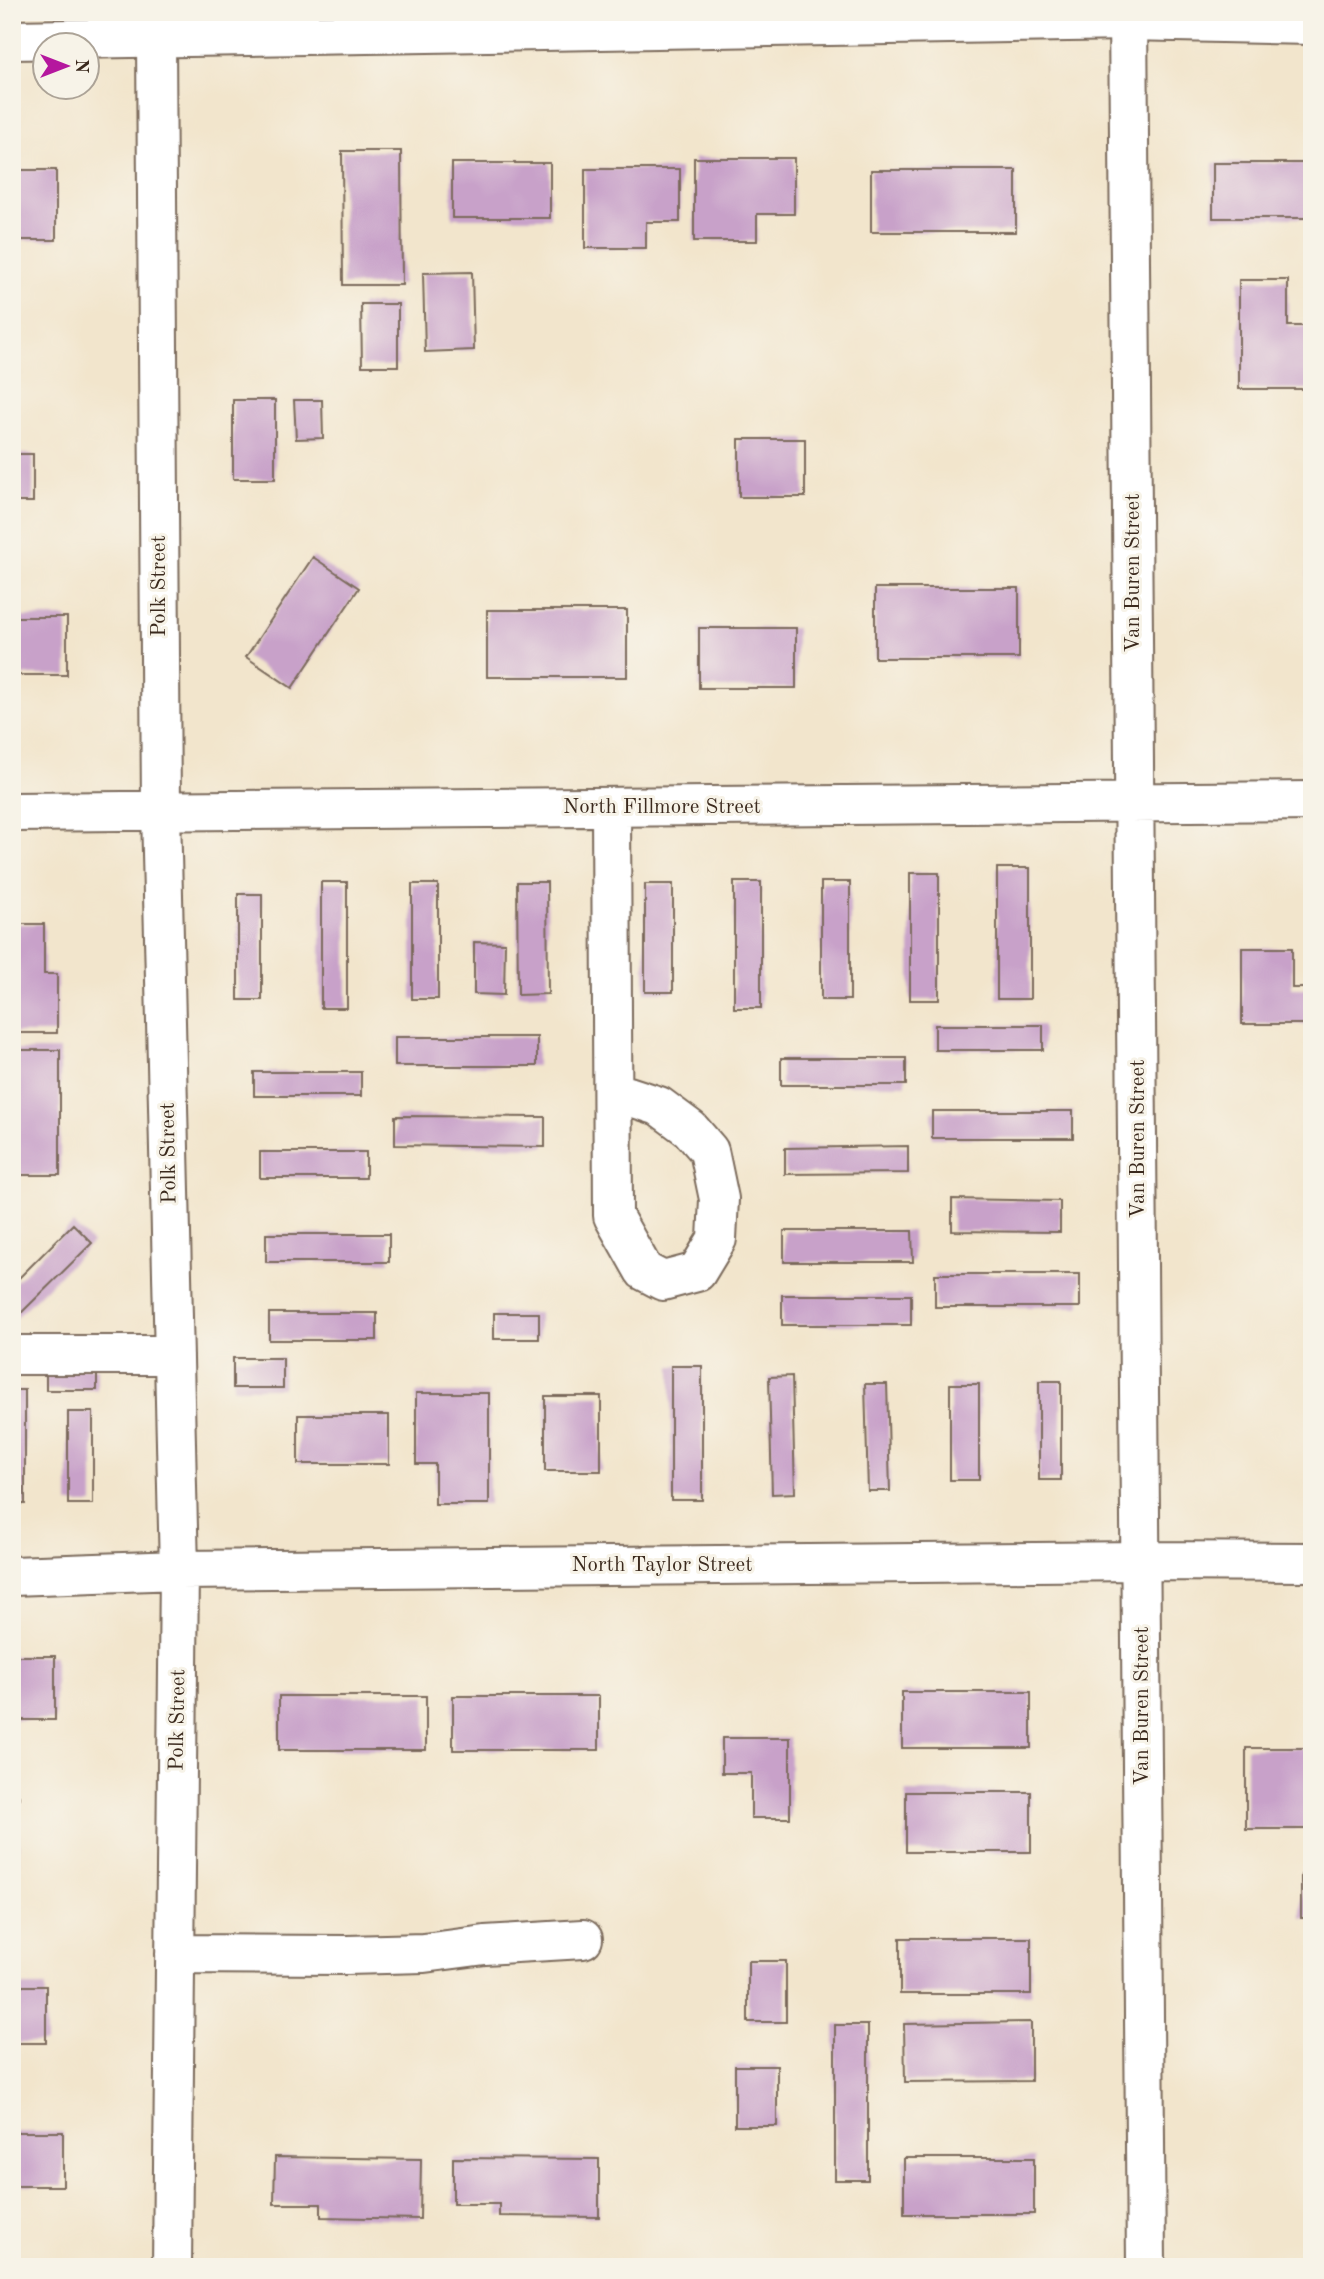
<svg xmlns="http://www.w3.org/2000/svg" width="1324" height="2279" font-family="'Old Standard TT',serif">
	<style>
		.building { fill: #c8a1c9 }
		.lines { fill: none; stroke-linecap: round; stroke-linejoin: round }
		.minor-casing { stroke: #7b6b5b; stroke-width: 42 }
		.major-casing { stroke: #7b6b5b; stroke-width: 42 }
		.minor { stroke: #fff; stroke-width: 38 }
		.major { stroke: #fff; stroke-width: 38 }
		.labels { text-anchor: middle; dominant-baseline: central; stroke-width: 6; stroke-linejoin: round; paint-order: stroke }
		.street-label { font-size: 21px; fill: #3b2a1e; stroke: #f7f3e8 }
	</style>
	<rect width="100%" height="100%" fill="#f7f3e8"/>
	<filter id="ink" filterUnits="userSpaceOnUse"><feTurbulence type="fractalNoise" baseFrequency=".0143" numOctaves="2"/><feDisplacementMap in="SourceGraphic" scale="14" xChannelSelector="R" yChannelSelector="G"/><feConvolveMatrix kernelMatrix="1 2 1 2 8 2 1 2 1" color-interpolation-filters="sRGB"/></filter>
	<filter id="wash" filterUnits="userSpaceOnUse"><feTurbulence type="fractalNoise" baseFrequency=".00686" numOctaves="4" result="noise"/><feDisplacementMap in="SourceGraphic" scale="28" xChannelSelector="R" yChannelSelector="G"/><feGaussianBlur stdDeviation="1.57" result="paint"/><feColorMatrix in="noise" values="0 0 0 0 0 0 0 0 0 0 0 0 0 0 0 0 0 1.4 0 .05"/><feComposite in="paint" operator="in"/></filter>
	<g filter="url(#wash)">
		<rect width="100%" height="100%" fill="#f2e5cc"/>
		<g id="blocks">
			<path class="building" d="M342,151H401L402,285H343Z
				M694,158H794V214H757V241H694Z
				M452,163H550V218H452Z
				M1213,163H1312V218H1213Z
				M585,169H680V222H646V248H585Z
				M12,170H56V240H12Z
				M871,170H1016V232H871Z
				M472,272L474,350L425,352L423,273Z
				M1239,280H1288V326H1312V389H1239Z
				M361,304H398V366H362Z
				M233,400H275V479H233Z
				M294,400H322L323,438L296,439Z
				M739,439H805V497H739Z
				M12,454H33V502H12Z
				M1307,525H1312V584H1307Z
				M313,557L359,588L292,688L246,657Z
				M875,588H1019V658H875Z
				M487,610H627V677H487Z
				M12,617H67V675H12Z
				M699,628H796V688H699Z
				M997,868H1030V999H997Z
				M910,873H939V1000H910Z
				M321,882H347V1008H321Z
				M517,882H547L548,994L518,995Z
				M734,882H761V1008H734Z
				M821,882H850V1000H821Z
				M412,884H438V999H412Z
				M645,884H673V992H645Z
				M238,894H262V1000H238Z
				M12,924H44V974H57V1033H12Z
				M474,942L505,943L504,995L474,994Z
				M1242,948H1292V988H1312V1024H1242Z
				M935,1025H1043V1050H935Z
				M395,1037H537V1066H395Z
				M12,1050H60V1175H12Z
				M781,1058H906V1085H781Z
				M254,1072H361V1096H254Z
				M932,1111H1073V1138H932Z
				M395,1116L545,1117V1147L395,1145Z
				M908,1146V1173L785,1174V1148Z
				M260,1152H366V1178H260Z
				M952,1199L1060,1201V1232L952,1231Z
				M73,1224L92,1243L12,1322V1285Z
				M784,1231H912L913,1262H784Z
				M266,1234H389V1262H266Z
				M935,1274H1080V1307H935Z
				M782,1295H911V1325H782Z
				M269,1313H377V1340H269Z
				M494,1313H539V1339H494Z
				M233,1358H283V1388H233Z
				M671,1366H702V1500H671Z
				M46,1368H97V1390H46Z
				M792,1376L795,1493L772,1494L769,1377Z
				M1039,1381H1061V1480H1039Z
				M865,1384H887L890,1491H868Z
				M950,1384H979V1480H950Z
				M12,1390H25V1504H12Z
				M416,1393H489V1504H435V1464H416Z
				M545,1396H601V1471H545Z
				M68,1412H93V1504H68Z
				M298,1415H389V1464H298Z
				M12,1656H55V1720H12Z
				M902,1692H1031V1748H902Z
				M279,1696H426V1750H279Z
				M453,1696H599V1750H453Z
				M722,1738H790V1818H751V1773H722Z
				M1246,1748H1309V1829H1246Z
				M906,1792H1031V1852H906Z
				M12,1796H19V1872H12Z
				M1301,1875H1312V1918H1301Z
				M900,1938H1031V1994H900Z
				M748,1961H786V2022H748Z
				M12,1986H46V2043H12Z
				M1031,2022V2081L905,2082L904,2024Z
				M835,2025H868V2180H835Z
				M735,2066H777V2126H735Z
				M12,2132H63V2186H12Z
				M275,2157L421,2159L420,2219L321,2217V2204H274Z
				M453,2158L599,2159V2217L499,2216V2204H453Z
				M904,2158H1034V2214H904Z"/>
		</g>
	</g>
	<g filter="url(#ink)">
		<use href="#blocks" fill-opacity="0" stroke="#7b6b5b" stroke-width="2"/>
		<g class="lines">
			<g class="minor-casing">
				<path id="minor" d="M1128,12L1146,2267
					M156,39L161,811L179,1570L172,2267
					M611,808L613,1216L644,1271L663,1281L697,1272L717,1239L719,1199L709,1151L690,1129L659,1106L613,1091
					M12,812L1312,801
					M12,1355H174
					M12,1576L179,1570L1141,1561L1312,1562
					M175,1954L347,1955L424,1953L485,1945L583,1939"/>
			</g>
			<g class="major-casing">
				<path id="major" d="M12,40L1128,21L1312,25"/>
			</g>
			<use href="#minor" class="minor"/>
			<use href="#major" class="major"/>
		</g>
	</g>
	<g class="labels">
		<g class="street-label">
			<text transform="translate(1133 573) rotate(-90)">Van Buren Street</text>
			<text transform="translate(159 586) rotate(-90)">Polk Street</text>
			<text x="662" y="807">North Fillmore Street</text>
			<text transform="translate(1138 1139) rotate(-90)">Van Buren Street</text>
			<text transform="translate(169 1153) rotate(-91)">Polk Street</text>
			<text x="662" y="1565">North Taylor Street</text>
			<text transform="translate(1142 1706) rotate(-90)">Van Buren Street</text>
			<text transform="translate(178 1720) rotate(-89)">Polk Street</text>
		</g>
	</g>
	<rect width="1324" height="2279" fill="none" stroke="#f7f3e8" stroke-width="42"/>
	<g transform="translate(66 66) rotate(90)"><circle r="33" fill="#f7f3e8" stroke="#aca397" stroke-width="2"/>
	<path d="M0-5L12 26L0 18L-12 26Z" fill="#b5179e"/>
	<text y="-10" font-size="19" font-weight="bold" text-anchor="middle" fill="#3b2a1e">N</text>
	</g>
</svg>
